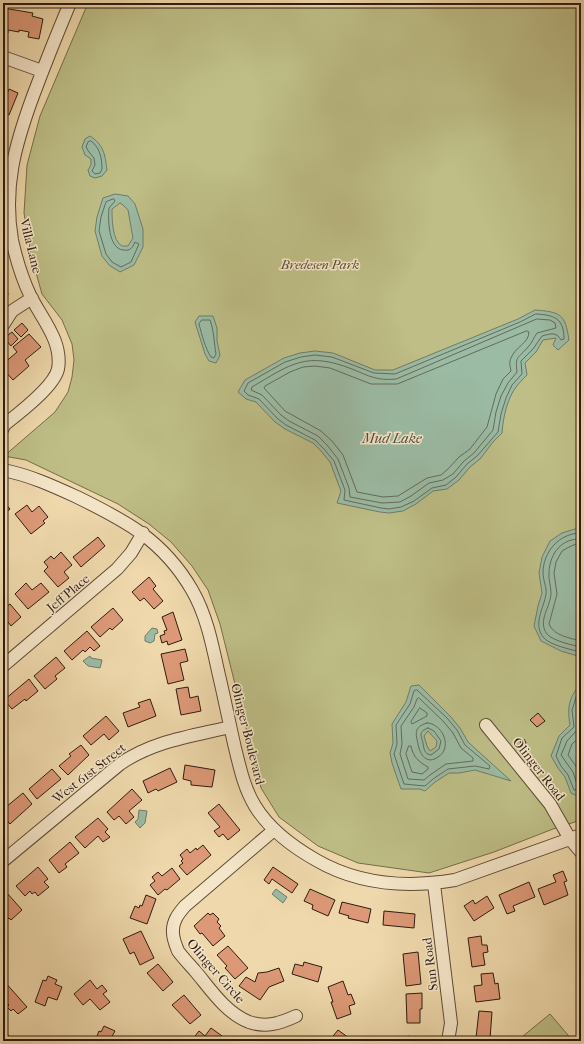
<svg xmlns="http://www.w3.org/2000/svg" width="584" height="1044" font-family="'IM FELL French Canon',serif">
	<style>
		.green { fill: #bebe86; stroke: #766c4b }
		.water { fill: #9bbba4; stroke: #6f7b69; fill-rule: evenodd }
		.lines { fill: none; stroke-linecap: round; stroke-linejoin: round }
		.shore { stroke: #646b5a; stroke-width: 1 }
		.building { fill: #d97; stroke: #2e1b10 }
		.minor-casing { stroke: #5e4a37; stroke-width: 14 }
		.minor { stroke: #f5e6c9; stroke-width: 12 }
		.labels { text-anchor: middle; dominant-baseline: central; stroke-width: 3; stroke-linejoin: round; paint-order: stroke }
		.street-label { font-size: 13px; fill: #2e1b10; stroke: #f5e6c9 }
		.park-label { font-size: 13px; font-style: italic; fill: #594c33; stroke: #f5e6c9 }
		.water-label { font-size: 14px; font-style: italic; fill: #4f4b3c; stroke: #f5e6c9 }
	</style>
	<rect width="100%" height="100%" fill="#efd9ac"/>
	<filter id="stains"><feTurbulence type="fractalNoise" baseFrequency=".005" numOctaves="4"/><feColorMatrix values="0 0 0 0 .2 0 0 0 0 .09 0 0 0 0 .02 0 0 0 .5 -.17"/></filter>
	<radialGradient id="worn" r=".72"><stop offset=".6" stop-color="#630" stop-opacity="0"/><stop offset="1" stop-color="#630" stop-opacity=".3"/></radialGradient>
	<path class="green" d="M88,3H581V820L553,829L494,852L429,873L358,863L318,846L279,817L261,788L220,624L208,590L192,566L171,542L149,524L118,504L26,460L4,456L55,412L68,392L72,377L74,360L72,344L62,320L42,294L31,255L24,213L27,165L40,116Z
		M550,1014L573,1041H517Z"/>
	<path class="water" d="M90,136C104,145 105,155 107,170L102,176L95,178L90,176L88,170L91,165V159L85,155L82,147L85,139Z
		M115,194L128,196L135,204L143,229V247L134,265L120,272L109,265L102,256L95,231L97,217L103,198ZM120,203L123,205L128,210L133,238L128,246C128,246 122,246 122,246C112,241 112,218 112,209Z
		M535,310C561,312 565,314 569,340L558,350L553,345L556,338L543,340L536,352L525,363L527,375C523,379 519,383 516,387C507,399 503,418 502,433L493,442L480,459L470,467L459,480L447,489L433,491L416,504L403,511L389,513L380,512L337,503L341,491L330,462L321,451L313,443L285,429L275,422L256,402L246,399L238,392L245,380L284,358L300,353L315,351L333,353L375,370H393L518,319Z
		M199,316H213L217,328V341L220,355L216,363L209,361L205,354L195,322Z
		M575,529L581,530V657L561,651L541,641L534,626L538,606L542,593L539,573L542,557L550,541L562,533Z
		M152,628L157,629L158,633L155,634L154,641L150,643L145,641V636Z
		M90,656L91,658L102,660L100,668L88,666L83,661Z
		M581,683V794L575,795L571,793L565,777L558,768L551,756L559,736L570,725C567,706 569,698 581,683Z
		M419,685L450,716L460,728L468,742L511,781L475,770L459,773H449L435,782L425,791L420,789H401L392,763L390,753L393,743L392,724L406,702L411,686ZM428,731L437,741L436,747L430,751L427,746L424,736Z
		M139,810L147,811L145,823L140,828L135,822L138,819Z
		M276,889L287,897L283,903L272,894Z"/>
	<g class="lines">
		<path class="shore" d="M91,141C100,147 102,159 102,169L100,173L95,174L92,171L95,165L94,158L89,152L86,147L88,142Z
			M114,199L115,201L109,208C108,219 108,248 123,250C131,251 132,248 135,242L139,244L131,262L121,267L112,262L106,254L99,231L101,217L106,202Z
			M536,314C554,315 564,318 564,339L561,340C556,331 550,334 542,336L533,349L521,361L522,374L512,385L506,398L501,414L498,432L477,456L467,464L456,477L446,485L432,488L414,501L401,507L389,509L381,508L344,500L345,490L334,461L324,449L315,440L286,425L278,419L259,399L248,395L244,391L248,383L285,362L301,357L315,355L332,357L374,373L395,374L520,322Z
			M537,319L550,320L555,323L556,328L537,333C534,337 532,343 528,347C518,359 515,355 517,372L508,383L501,396L496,412L493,430L474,453L464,461L453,474L443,480L429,483L411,496L400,502L382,503L350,497L349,488L338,459L327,445L318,436L289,421L281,415L262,395L251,390L252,387C291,364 306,351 352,369C369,376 377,381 396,379Z
			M202,320H210C214,331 214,343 216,354L214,358L211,357C205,348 202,335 199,324Z
			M527,331L529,332C529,343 515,347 511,358C509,362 510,366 511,371L503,379L496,394L487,427L470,449L459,457L448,469L441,475L427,478L398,496L383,497L357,492L343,455L332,441L321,431L285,411L264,388L265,386L290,372L303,367L315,366L330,368L371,384H397Z
			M581,533C559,533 543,552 543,573C543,580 547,588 546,594C544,608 532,625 544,638C550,645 572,650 581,652
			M581,539C562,538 550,553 549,572C548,579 551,586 551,593C551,606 537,621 547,634C553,641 572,645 581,647
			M581,545L576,544L569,547L562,551L556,562L554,573L557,594L549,624C554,636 570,638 581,641
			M581,689L577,694L572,710L574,727L562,738L556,756L561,766L568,775L574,790H581
			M417,690L447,718L457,730L465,745L490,766L489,769L475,766L448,769L433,779L425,786L404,784L394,754L397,744L396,725L410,704L414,691Z
			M419,698L443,721L453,733L461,748L473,758V761L446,764L430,775L424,780L408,779L400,754L402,744L401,726L414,707L417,699Z
			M581,698L577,711L579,723V728L567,741L561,755L573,772L577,784L581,785
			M420,708L427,713V716L412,724L411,722Z
			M427,723C439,723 449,739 444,750C443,753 441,755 438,757C427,765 420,755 418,744C416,734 413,727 427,723Z
			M428,728L434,731L441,741L439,749L431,755C424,754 424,749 423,743C421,735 418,732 428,728Z
			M581,736L572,744L568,755L578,769L581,777
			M409,746H411C413,757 419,762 428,767V769L422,774L412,772L406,754Z"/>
	</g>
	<path class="building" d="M3,8L33,13L32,16L43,19L39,39L28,37L29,32L19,30V32L8,30V33L3,32Z
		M9,89L18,93L9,115L3,112V92L7,94Z
		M3,284H6L8,295L3,296Z
		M22,323L28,330L21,337L14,330Z
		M12,332L18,339L11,346L4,338Z
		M29,334L41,347L25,360L29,366L13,380L3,369V364L17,352L13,347Z
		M3,501L10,509L3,515Z
		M27,505L32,512L39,506L48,517L43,521L45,523L31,534L15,514Z
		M98,537L105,546L81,567L73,557Z
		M61,552L72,565L64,572L69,578L58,587L44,571L48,567L44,562L51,556L54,559Z
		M149,577L156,586L153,589L163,601L154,609L144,598L140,601L132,592Z
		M26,583L32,590L41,583L49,592L28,609L15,594Z
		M10,604L21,617L11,626L8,622L3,626V609Z
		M113,608L123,620L112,630L110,628L100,637L91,627Z
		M173,612L182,640L168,645L167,641L162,643L160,636L165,634L164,631L167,630L162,617Z
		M87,631L100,646L94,651L90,647L85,652L83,650L72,660L64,651Z
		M185,649L188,661L180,663L184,680L168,684L161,654Z
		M56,657L65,668L55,676L57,679L45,689L34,676Z
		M29,679L38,691L26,701L25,699L12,709L4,700Z
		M188,687L190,698L198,696L201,711L181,715L176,689Z
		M150,699L156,716L128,727L123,713L140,707L138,703Z
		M3,710L8,717L3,721Z
		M538,713L545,721L537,727L530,720Z
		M106,716L119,731L109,740L104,734L91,745L83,736Z
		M524,739L526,743L523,746L520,742Z
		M81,745L89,755L68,775L59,766L71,756L69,754Z
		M185,765L215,770L212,787L191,785V781L183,779Z
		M170,768L177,782L158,791L156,789L148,793L143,781Z
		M52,769L61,779L37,799L29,789Z
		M132,789L142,800L129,811L134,817L126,824L119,816L114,820L107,812Z
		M23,793L32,804L10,824L3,816V812L7,808L6,807Z
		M219,804L240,830L228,840L223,834L219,837L214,831L220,827L208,813Z
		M98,818L108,829L105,832L110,837L103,842L98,836L85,848L75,837Z
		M70,842L79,853L65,864L67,867L59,873L49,860Z
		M203,845L211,855L187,875L179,866L183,863L181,861L183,859L180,855L187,849L190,853L196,848L197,850Z
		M38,867L48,879L44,882L49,887L38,896L35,892L32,894L30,891L25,896L16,886Z
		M273,867L298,884L292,893L272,879L269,884L264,880Z
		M172,868L180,879L167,890L165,889L158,895L150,885L155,881L152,877L158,872L162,876Z
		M563,871L567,881L564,882L568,895L544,905L538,889L556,882L553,875Z
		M529,882L535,897L513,906L515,911L507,914L499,895Z
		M310,889L335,900L328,916L312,909L313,905L304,901Z
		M7,893L22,910L11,920L9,918L3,924V897Z
		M146,895L156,899L147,924L130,918L135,906L139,908L140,905L142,906Z
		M487,896L494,908L474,921L464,906L473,900L475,904Z
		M342,902L371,909L368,923L348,918L349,916L339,913Z
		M384,911L415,914L414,928L383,925Z
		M208,913L210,915L213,913L219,919L217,922L221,926L219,928L225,936L213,946L202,933L200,934L194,926Z
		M141,931L154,958L140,965L134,952L130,954L123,939Z
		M481,936L482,945H487L488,952L483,953L485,965L472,967L468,938Z
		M228,946L248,968L235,979L225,968L227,966L217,955Z
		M418,952L421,984L406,986L403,954Z
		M3,962L8,968L3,973Z
		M304,962L322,967L318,982L292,974L295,964L303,966Z
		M158,964L173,982L163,991L147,973Z
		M279,968L284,981L269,987L260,1000L239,986L246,977L255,982L258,973L267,972Z
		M493,973L495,984L498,983L500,999L476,1002L474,986L482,985L481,974Z
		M48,976L57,980L55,984L62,987L57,1000L48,997L45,1006L35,1002L43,980L46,981Z
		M90,980L97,989L102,985L107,991L103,994L110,1002L100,1010L90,999L83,1005L74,994Z
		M4,981L27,1007L18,1014L13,1009L11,1011L7,1007L9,1005L3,999V982Z
		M343,981L348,995L351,994L355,1004L349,1006L351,1014L337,1019L331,1002H333L328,987Z
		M422,993V1009H420V1023H407L406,994Z
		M184,995L201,1015L190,1024L172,1005Z
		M479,1011L492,1012L490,1039L476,1038Z
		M104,1026L115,1031L110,1040L111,1041H95L99,1031L101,1032Z
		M211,1028L229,1041H194L192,1040L199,1031L205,1036Z
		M338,1030L349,1038L347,1041H329Z
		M408,1036L419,1041H406Z"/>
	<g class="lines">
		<g class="minor-casing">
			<path id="minor" d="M3,57L42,71
				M3,325L12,311L32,298
				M3,428L4,425C18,414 54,387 58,369C63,341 41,318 30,295C22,278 16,258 12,240C3,187 15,145 33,96C45,64 57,34 70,3
				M3,470C29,475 53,486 77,497C126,521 163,540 192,590C206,614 212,643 218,671C224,696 229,722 235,748C240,768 244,788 255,806C269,829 293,847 316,860C359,885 407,888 455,880L581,835
				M3,666L117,569L131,553L143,533
				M486,725L550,804L570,839L581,852
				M274,830L185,906C178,914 172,922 173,933C173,939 176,946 178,951C183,958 190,965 196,972C211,990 226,1013 249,1022C266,1028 281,1023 296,1016
				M3,861L120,764C153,741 192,736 230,727
				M434,884L451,1023L448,1041
				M3,1039L4,1041"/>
		</g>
		<use href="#minor" class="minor"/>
	</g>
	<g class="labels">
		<g class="street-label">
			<text transform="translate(31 246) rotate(76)">Villa Lane</text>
			<text transform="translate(68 593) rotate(-40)">Jeff Place</text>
			<text transform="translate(248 734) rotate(76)">Olinger Boulevard</text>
			<text transform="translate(539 769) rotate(52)">Olinger Road</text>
			<text transform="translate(89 773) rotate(-38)">West 61st Street</text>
			<text transform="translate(430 964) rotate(-97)">Sun Road</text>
			<text transform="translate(216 971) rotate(49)">Olinger Circle</text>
		</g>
		<g class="park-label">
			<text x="320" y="264">Bredesen Park</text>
		</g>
		<g class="water-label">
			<text x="392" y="438">Mud Lake</text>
		</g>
	</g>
	<rect width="584" height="1044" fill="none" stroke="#efd9ac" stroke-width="16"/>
	<rect x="4" y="4" width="576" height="1036" fill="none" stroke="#2e1b10" stroke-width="2"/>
	<rect x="8" y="8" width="568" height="1028" fill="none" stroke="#2e1b10"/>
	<rect width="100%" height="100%" filter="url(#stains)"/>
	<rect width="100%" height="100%" fill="url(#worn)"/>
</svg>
